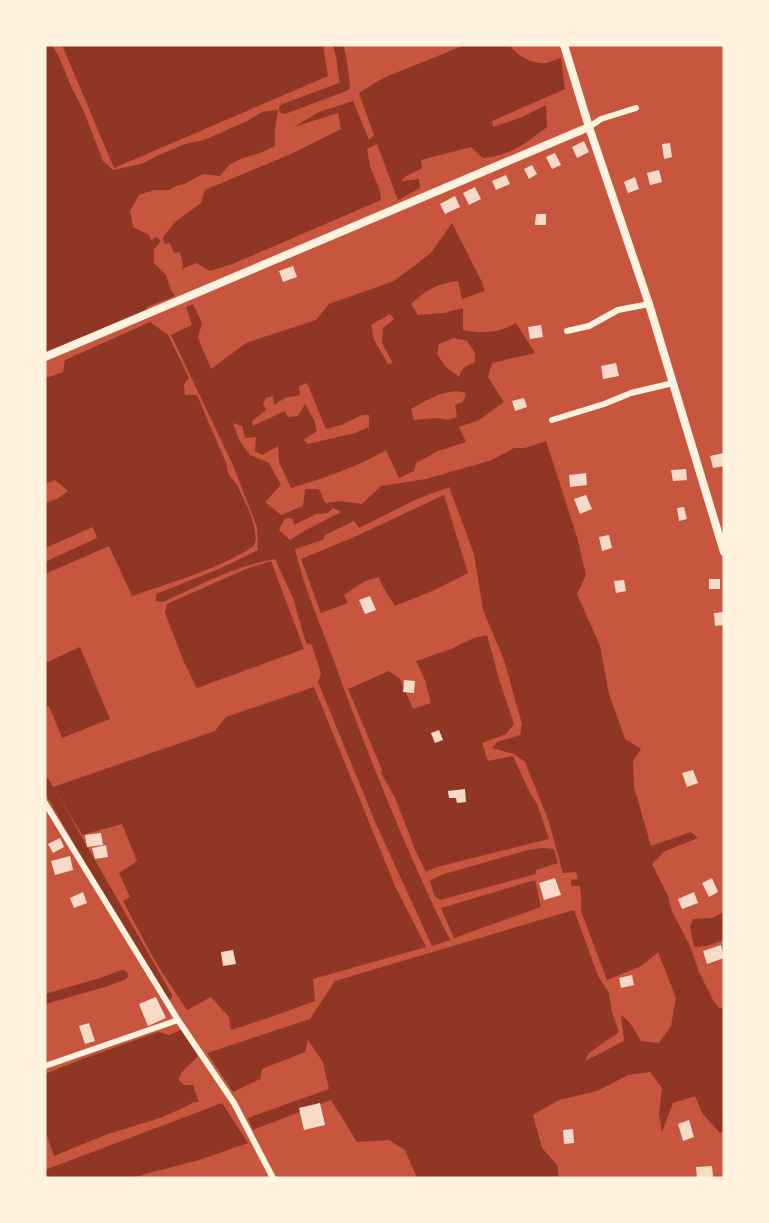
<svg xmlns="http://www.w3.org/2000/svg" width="769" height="1223" font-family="'IBM Plex Serif',serif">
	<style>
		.water { fill: #8f3625; fill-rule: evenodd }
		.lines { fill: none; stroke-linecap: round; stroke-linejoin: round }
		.canal { stroke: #8f3625; stroke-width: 10 }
		.building { fill: #f7dbc8 }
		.minor { stroke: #fff3e0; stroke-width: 6 }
		.secondary { stroke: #fff3e0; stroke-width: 8 }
	</style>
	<rect width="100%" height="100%" fill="#c8553d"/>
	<path class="water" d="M45,45H52L59,57L71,86L84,112L103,161L113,170L141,164L159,155L185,144L204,140L247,121L262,112L278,110L275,129V146L260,153L243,158L230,164L220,176L203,174L184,184L178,185L169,190H154L139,195L130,211L133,227L149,235L151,240L157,237L161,241L154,249V263L166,275L171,290L175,296L147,307L146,312L45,352Z
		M62,45H323L328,76L114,168Z
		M465,45H510C515,55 534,65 546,63C551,62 556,59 561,58L565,89L492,121L493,127L520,118L546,105L547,127C525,144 511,155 483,158L471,147L421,160L422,168L406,176L401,181L419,179L420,188L398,200L377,144L367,149L370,166L380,191L381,200L235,263L210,271L196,263L182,269L183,264L180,252L174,253L170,243L164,244L163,237L175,222L201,203L205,190L293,153L341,129L338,113L294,127L319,112L353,101L369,140L374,135L359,93L383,78Z
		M452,223L482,282L485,291L462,299L458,281C436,284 428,289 411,304L418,315L444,313L463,308V330C482,334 500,333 516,323L535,353L492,363L488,377L504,402L479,420L459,427L466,442L438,451L416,463L414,471L399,478L386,450C355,468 324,478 291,488L279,462L278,446L262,455L255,451L256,437L245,438L242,426L233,423L239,440L250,455L269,463L281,485L265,502L281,515L303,506L305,489H319L325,503L340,501L362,504L381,486L426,479L492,460L514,448H525L546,441L577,537L586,575L577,594L600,646L609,694L625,739L641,749L633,761L634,787L651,846L691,832L698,838L665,851L652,864L668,896L671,909L690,946L699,972L714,1002L720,1009L724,1006V1131L720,1133L702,1113L695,1096L673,1103L662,1132L659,1114L662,1088L650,1072L628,1075L597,1091L559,1100L533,1115L542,1148L557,1165L559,1178H417L405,1150L389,1140L357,1142L331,1100L253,1130L248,1118L329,1089L323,1062L308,1040L305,1052L262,1069L260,1079L233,1092L207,1053L310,1019L335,981L574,910L598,976L609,993L612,1012L619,1032L589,1053L585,1061L624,1041L621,1015L630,1023L641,1041L659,1043L671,1026L676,998L658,952L641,966L607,980L581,911V897L580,886H572L571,880L578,879L576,872L563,873L548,819L525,762L514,754L492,748L497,742L520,735L522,724L504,660L483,610L474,554L449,487L417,499L359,528L354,521L325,535L323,540L295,549C303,585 318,618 331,653C366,750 404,847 450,940L432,946L376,824L318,682L321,674L312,645L306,643L293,598L275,559C235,566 200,585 163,602L156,601V594L219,569L258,550L257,527L233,465L171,335L192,325L186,307L193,304L202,323L198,338L211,369L246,343L316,320L329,304L394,281L431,253ZM390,314L394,319L383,328L382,343L393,363L388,364L374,340L371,325ZM454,338L467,341L475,353V362C467,365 461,368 459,377L445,366L437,354L439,344ZM307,383L326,429L341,425L362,415H369V427L355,433L308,444L304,440L317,431L314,420L305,404L298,416L288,417L285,411L253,426L252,421L266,410L263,403L266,398L273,396L274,405L285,398L300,395L299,386ZM457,391L466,393L463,402L455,405L457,417L448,420L437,418L414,420L411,409C425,401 440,392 457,391ZM333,508L341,512L304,531L290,540L279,530L285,518L293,519L294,525L316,514L328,513Z
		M150,322L168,335L189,378L184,384L185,395H197L226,463L229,475L237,485L249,510L254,526L256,539L254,546C219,569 172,582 132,596L109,546L45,574V562L97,538L93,527L45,548V503L57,499L68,491L55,480L45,484V377H49L63,372L65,360Z
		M444,495L468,573L432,591L395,606L382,585L379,577L365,581L344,595L348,603L321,613L301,559L352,538Z
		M271,561L304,649L197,688L184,662L165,613L167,604L246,569Z
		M487,635L499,679L514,724L506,734L482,743L488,761L513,756L528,789L537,804L549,839L437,867L426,872L416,852L395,798L381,773L382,770L348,689L389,671L400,679L413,709L431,703L425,680L416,661L451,649L474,638Z
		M80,647L110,719L62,738L49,706L45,707V663Z
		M314,687L395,886L426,947L313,979L315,1001L271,1017L231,1030L229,1017L211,997L187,1010L156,963L123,901L130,897L119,873L137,861L122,824L82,835L53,787L215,731L226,717Z
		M543,848L554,849L558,863L536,870V874L440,900L434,895L430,880L444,874L528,850Z
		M535,880L541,907L454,938L441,908Z
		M724,912V940L707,946L694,947L690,927L693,919L712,918Z
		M181,1030L198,1056L181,1073L179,1080L184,1085H193L199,1102H194L185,1107L160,1118L108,1134L54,1156L45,1130V1074L77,1061L158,1032L169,1035Z
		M222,1103L248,1143L199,1160L145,1174L134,1178H45V1170Z"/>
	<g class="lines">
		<path class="canal" d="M284,109L345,86L341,56L338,45
			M45,783L167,996
			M45,999L101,983L123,975"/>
	</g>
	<path class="building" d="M584,141L589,152L577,158L572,147Z
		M670,143L672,157L664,159L662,144Z
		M555,153L561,165L552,169L546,157Z
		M532,165L537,174L529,179L524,169Z
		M659,170L662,182L650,185L647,173Z
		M506,175L510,184L496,190L492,181Z
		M635,177L639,189L628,193L624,182Z
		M475,187L481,199L469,205L463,193Z
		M455,196L460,207L445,214L440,204Z
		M536,214H546V225H535Z
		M293,266L297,277L283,282L279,271Z
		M541,325L543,337L530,339L528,327Z
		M616,363L619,376L603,379L601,366Z
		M524,398L527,407L515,411L512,401Z
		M724,453V466L713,468L710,456Z
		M686,469L687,480L673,481L671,470Z
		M586,473L587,485L570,487L569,475Z
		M586,495L592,509L580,514L574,499Z
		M684,507L687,519L679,521L677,508Z
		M609,535L612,548L602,551L599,537Z
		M709,579H720V589H709Z
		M624,580L626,591L616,593L614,581Z
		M370,596L376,610L365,614L359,600Z
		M724,612V625L715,626L714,613Z
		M404,680L415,681L414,693L403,692Z
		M439,730L443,740L435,743L431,733Z
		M693,770L698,783L687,787L682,773Z
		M465,789L466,802L457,803L456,798H449L448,791Z
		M101,833L103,845L87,847L85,835Z
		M60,838L64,847L53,853L48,844Z
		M106,845L108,857L95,859L92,848Z
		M70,856L73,870L55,875L51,861Z
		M555,878L561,895L544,900L539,883Z
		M712,878L718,892L709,897L702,883Z
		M83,892L87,903L74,908L70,898Z
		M694,892L698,903L682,909L678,899Z
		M721,945L724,958L707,964L703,951Z
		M233,950L236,964L223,966L221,952Z
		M632,975L634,985L621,988L619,978Z
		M156,997L166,1018L148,1026L139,1004Z
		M89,1023L95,1041L85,1044L79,1026Z
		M320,1103L325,1125L304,1130L299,1108Z
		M689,1120L694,1137L683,1141L678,1124Z
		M573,1129L574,1143L564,1144L563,1130Z
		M712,1166L713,1177L697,1178L696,1167Z"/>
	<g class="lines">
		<path class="minor" d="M589,127L601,119L636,108
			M567,331L589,326L618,310L649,304
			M552,420L604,404L631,393L673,383
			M45,803L178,1020L45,1066
			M178,1020L234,1103L273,1178"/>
		<path class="secondary" d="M564,45L589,127L649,304L724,552
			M45,357L589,127"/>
	</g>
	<rect width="769" height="1223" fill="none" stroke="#fff3e0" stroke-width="93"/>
</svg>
